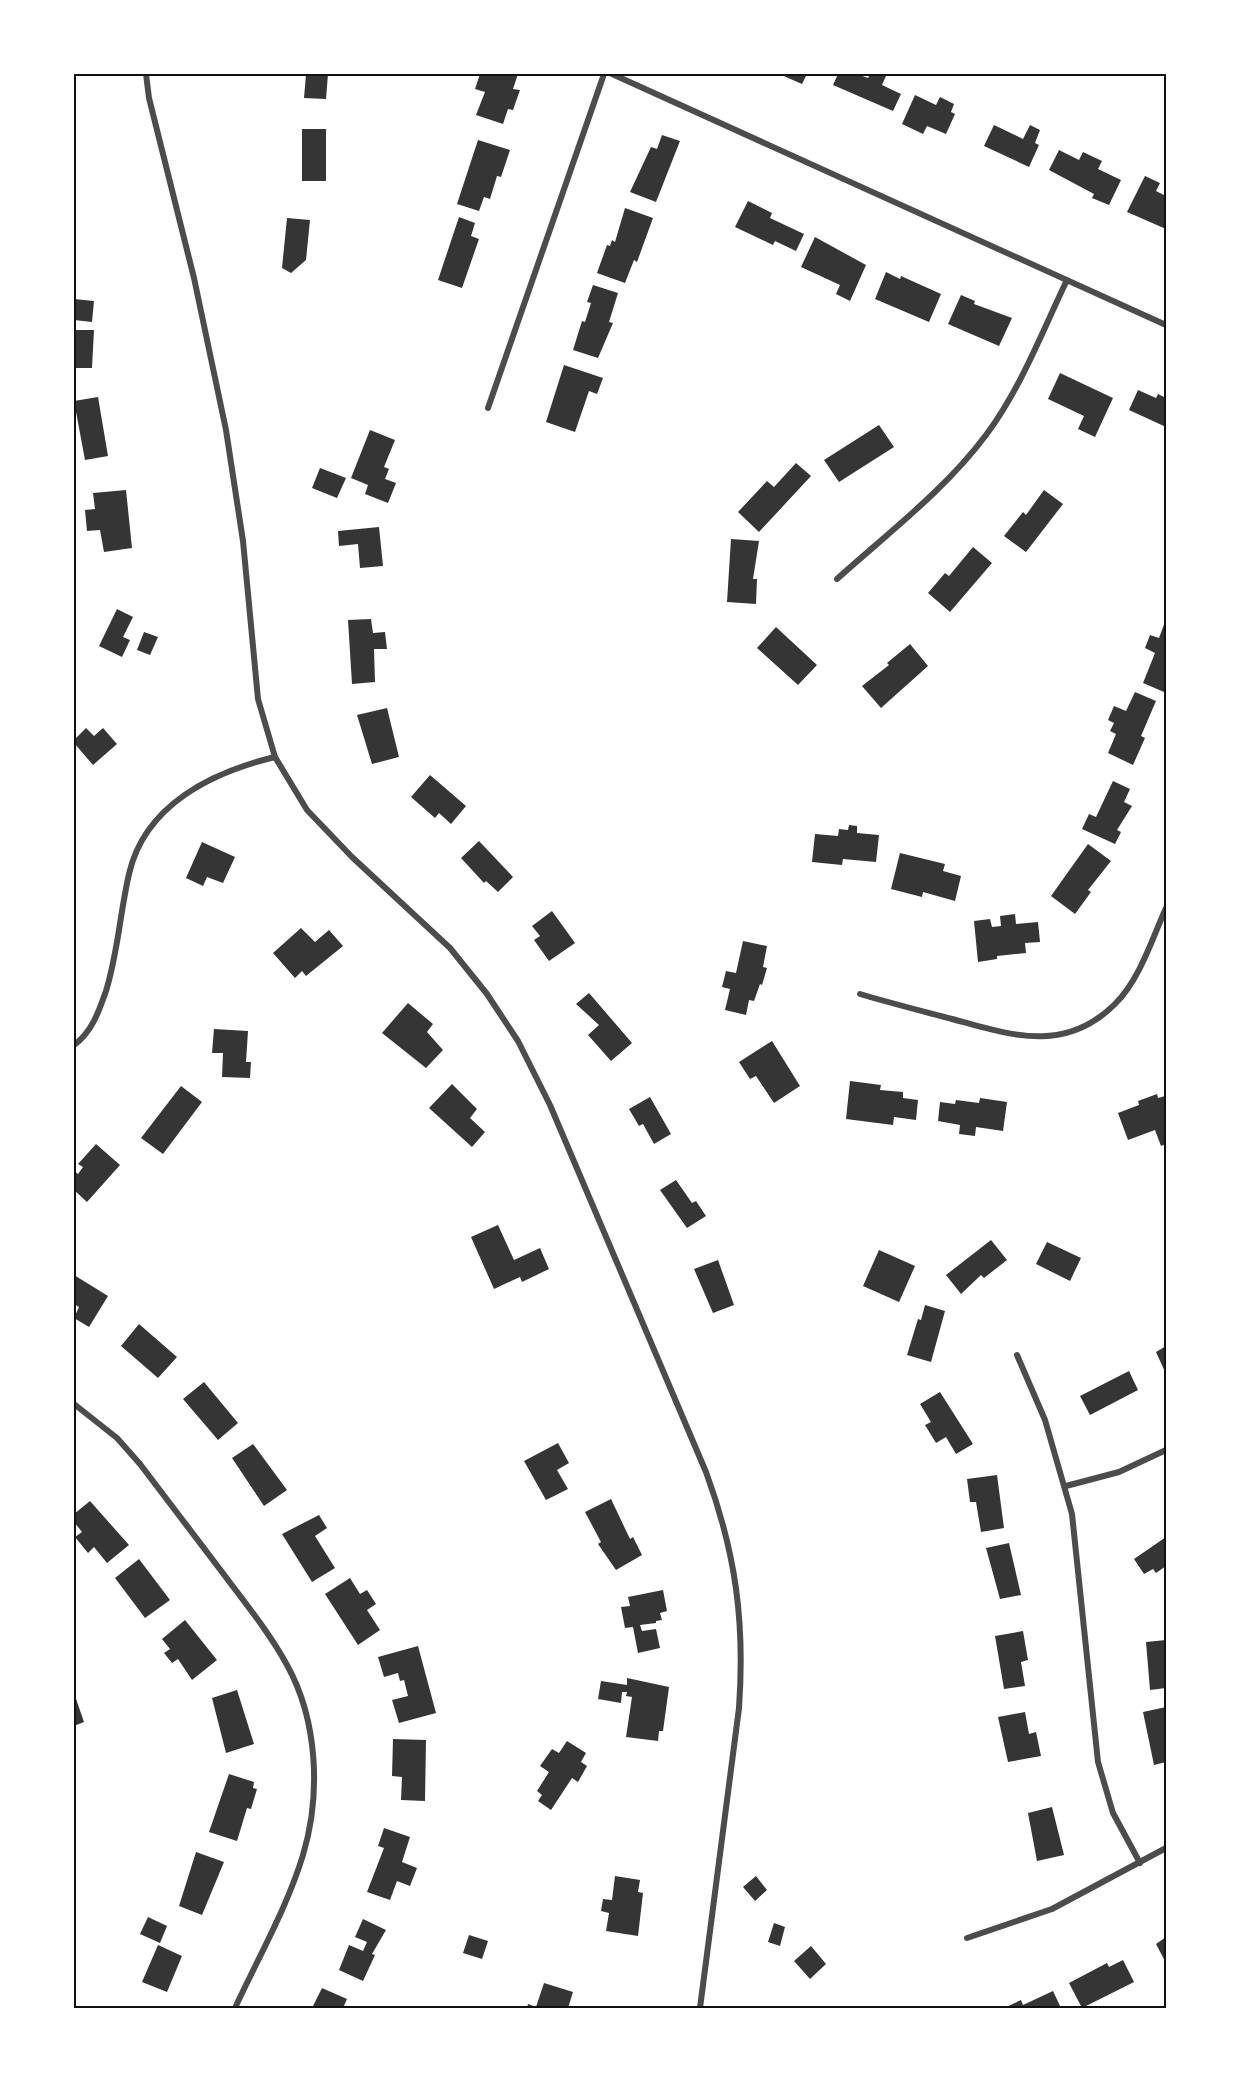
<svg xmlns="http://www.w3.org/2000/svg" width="1240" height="2082" font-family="'Exo 2',sans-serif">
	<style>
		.building { fill: #353535 }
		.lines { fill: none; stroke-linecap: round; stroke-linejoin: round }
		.minor { stroke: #4c4c4c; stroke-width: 6 }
		.neatline { fill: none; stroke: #111; stroke-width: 2 }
	</style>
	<rect width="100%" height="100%" fill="#fff"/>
	<path class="building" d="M306,74H328L326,99L304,98Z
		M480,74H518L513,89L520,90L513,110L508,109L503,124L476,115L485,92L475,89Z
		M779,74H807L802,84Z
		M838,74H857L868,78L870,74L886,76L882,85L901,94L893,111L833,85Z
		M915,95L936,105L940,97L954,104L951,112L955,114L946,134L927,126L923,134L902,124Z
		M994,125L1023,139L1030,125L1040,130L1035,143L1039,145L1029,167L984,146Z
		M302,129H326V181H302Z
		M662,135L680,141L656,202L630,192L651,147L657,149Z
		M478,140L510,150L501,177L497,176L490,199L484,197L479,211L457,204Z
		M1059,150L1079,160L1083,152L1102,161L1098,169L1121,180L1109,205L1092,198L1094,194L1049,170Z
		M1145,176L1160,183L1156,191L1166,196V229L1127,212Z
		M748,201L772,213L770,218L804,234L796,251L775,241L773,245L735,227Z
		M625,208L653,218L637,262L634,260L625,283L597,273L607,245L610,246L612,240L615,242Z
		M459,217L475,223L471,236L479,239L462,288L438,280Z
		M287,218L310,220L306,260L291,273L282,268Z
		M815,237L866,265L850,301L836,294L840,285L801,267Z
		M886,272L900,279L901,276L941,294L929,322L875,299Z
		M593,285L618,293L609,322L613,323L598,358L573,350L582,321L585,322L591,303L587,302Z
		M961,295L975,301L974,304L1012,318L999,346L948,324Z
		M74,299L94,301L92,322L74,320Z
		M74,330H94L92,368H74Z
		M564,365L603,378L597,394L589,391L575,432L546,422Z
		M1060,373L1113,398L1095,437L1078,429L1084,416L1048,399Z
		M1138,390L1156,398L1158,394L1166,398V427L1129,410Z
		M98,397L108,456L85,460L74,401Z
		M879,425L894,447L839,482L824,460Z
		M370,430L395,440L384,467L389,469L385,479L396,483L388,503L365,494L368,485L351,478Z
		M796,463L811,476L759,532L738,512L767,481L774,487Z
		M320,468L346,478L337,498L312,488Z
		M126,490L132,548L104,552L100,530L87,531L85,510L95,509L93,493Z
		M1044,490L1063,504L1026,552L1004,536L1023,512L1026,515Z
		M379,527L383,566L360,568L358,544L339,546L338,531Z
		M731,539L759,541L753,579H757L756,604L727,602Z
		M973,547L992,563L950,612L928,593L945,573L949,576Z
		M117,609L133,617L123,637L130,640L122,657L99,646Z
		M371,619L373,633L385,632L387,649H374L375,682L352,684L348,620Z
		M1166,619V687L1164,692L1143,683L1155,653L1145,648L1150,635L1159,638Z
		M776,627L817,665L798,685L757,648Z
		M144,632L158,637L150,655L137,650Z
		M910,644L928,666L881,708L862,686L889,665L887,663Z
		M1135,692L1156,701L1141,736L1145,738L1133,765L1108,753L1116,734L1110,731L1114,723L1108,720L1114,706L1126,711Z
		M387,708L399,757L372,764L357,715Z
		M86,728L94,736L103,728L117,744L93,765L74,743V740Z
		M430,775L466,806L451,824L439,813L435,818L411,797Z
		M1113,781L1130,789L1124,802L1132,806L1117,830L1121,832L1115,844L1082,829L1089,814L1096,817Z
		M849,825L857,826V833L879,835L876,862L843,859L842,865L812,862L815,834L838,836L839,829L848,830Z
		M479,841L513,877L498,892L486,881L484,883L461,858Z
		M202,842L235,857L223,883L207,877L203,886L186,878Z
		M1088,844L1111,861L1088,890L1091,892L1075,914L1051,896Z
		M900,853L945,864L943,871L961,876L955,901L923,892L922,897L891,889Z
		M552,911L575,943L549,961L534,940L540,936L532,926Z
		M1015,914L1016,924L1038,922L1040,942L1025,943L1026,953L997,956V959L978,962L974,921L990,919L992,927L1001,926L1000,916Z
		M301,928L315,942L329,930L343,946L306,976L302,971L295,978L273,953Z
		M743,941L767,946L763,967L767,968L762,985L760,984L754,1001L749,1000L746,1015L725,1010L730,989L722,987L726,971L736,973Z
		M589,993L632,1043L611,1061L588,1035L599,1025L576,1004Z
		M408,1003L433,1024L427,1032L443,1050L426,1068L382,1033Z
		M214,1029L248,1031L246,1062H251L250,1078L222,1077L223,1053H212Z
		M772,1041L800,1086L774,1103L756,1076L750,1079L739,1062Z
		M850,1081L881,1085L880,1090L903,1092V1098L918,1100L916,1120L894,1117L893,1125L846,1119Z
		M452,1084L477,1109L470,1118L485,1132L472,1147L429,1108Z
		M181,1086L202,1102L163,1154L141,1138Z
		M1157,1094L1158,1098L1165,1096L1166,1099V1144L1161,1146L1155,1130L1128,1140L1118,1113L1139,1105L1138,1101Z
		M650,1097L671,1134L654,1144L643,1124L639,1126L629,1109Z
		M980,1098L1007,1102L1003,1131L976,1127L975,1136L959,1134L960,1125L938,1121L940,1102L955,1104L956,1100L979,1103Z
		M96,1144L120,1165L87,1202L74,1190V1171L78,1174L83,1167L78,1164Z
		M676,1180L692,1203L696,1201L706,1216L687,1228L660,1190Z
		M498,1225L514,1260L540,1248L549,1269L522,1282L520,1277L494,1289L471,1237Z
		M991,1240L1007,1260L984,1278L981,1275L961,1294L946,1275Z
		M1047,1242L1081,1258L1070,1281L1036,1264Z
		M879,1250L915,1266L899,1302L863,1286Z
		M718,1260L734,1305L713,1313L694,1269Z
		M74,1275L108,1296L89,1327L74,1318L79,1307L74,1304Z
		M925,1305L945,1311L931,1362L907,1355L918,1319L921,1320Z
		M139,1324L177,1357L158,1378L121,1346Z
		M1166,1346V1374L1156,1352Z
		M1129,1371L1138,1390L1090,1415L1080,1396Z
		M204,1382L238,1423L218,1440L183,1399Z
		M940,1392L973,1444L956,1454L946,1437L936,1443L925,1425L931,1422L920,1404Z
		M558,1443L569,1463L557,1470L568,1489L546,1500L524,1461Z
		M253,1444L287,1490L264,1506L232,1458Z
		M997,1475L1004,1528L981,1532L976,1502H970L967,1479Z
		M611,1499L630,1539L633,1537L642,1555L616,1570L598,1544L601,1542L585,1512Z
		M90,1501L129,1545L107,1563L94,1547L88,1553L75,1537L82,1532L74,1522V1514Z
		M319,1515L327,1528L315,1536L335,1568L312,1582L282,1534Z
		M1166,1537V1566L1156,1573L1153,1569L1144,1574L1134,1559Z
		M1009,1543L1021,1595L1000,1599L986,1548Z
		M139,1559L170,1600L145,1618L115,1578Z
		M350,1578L360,1594L367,1590L376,1604L367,1610L380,1630L358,1645L325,1594Z
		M663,1590L667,1611L660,1613L662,1620L656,1621V1623L640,1625L642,1631L656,1629L660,1648L638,1653L633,1627L625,1628L621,1607L630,1606L628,1597Z
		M185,1620L217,1660L192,1680L178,1659L172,1663L164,1653L170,1649L162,1639Z
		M1023,1631L1028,1660L1021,1662L1025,1686L1004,1689L995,1636Z
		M1166,1640V1688L1150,1690L1146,1642Z
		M418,1646L436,1713L399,1723L392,1700L408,1696L404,1680L400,1681L398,1673L384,1677L378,1657Z
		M627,1678L669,1687L663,1731H659L658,1741L626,1737L632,1697L626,1696L627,1692H622L621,1703L598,1699L601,1681L627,1685Z
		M237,1690L254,1744L226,1753L212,1698Z
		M74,1693L84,1722L74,1726Z
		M1166,1707V1762L1154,1765L1143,1712Z
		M1025,1712L1029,1734L1036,1732L1041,1756L1008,1762L998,1717Z
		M393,1739L426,1740L425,1801L401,1800L402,1777L392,1776Z
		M567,1741L586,1753L581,1762L587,1766L578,1782L572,1778L551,1810L538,1801L542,1795L537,1791L549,1772L540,1766L552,1749L559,1753Z
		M229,1774L254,1782L253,1788L257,1789L251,1809L247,1808L237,1841L209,1832Z
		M1052,1807L1064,1855L1037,1861L1028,1813Z
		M384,1828L410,1837L402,1862L417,1868L410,1886L397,1881L390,1900L367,1892L384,1848L378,1846Z
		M196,1852L224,1862L202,1915L179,1906Z
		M615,1876L640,1880L638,1892L643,1893L638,1936L606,1931L609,1913L601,1911L603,1899L612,1900Z
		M756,1876L767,1890L755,1901L743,1887Z
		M148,1917L167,1926L160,1943L140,1934Z
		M363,1919L386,1930L372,1954L375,1955L363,1981L339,1970L349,1945L363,1951L367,1942L355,1937Z
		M774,1923L785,1927L780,1946L768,1942Z
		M469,1935L488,1941L482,1959L463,1953Z
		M1166,1937V1963L1156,1944Z
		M158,1945L182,1956L167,1992L142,1982Z
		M811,1946L826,1964L810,1979L794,1961Z
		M1123,1960L1134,1982L1082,2008L1069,1983L1107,1963L1109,1967Z
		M544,1983L573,1992L568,2008H527L528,2004L536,2007Z
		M322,1988L347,1999L343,2008H312Z
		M1053,1991L1061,2008H1004L1021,2000L1023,2005Z"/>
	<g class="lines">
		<path class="minor" d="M146,74L149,98L194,278L226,430L243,541L258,699L275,757L307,810L352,857L450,948L487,994L518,1041L550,1105L706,1472C736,1554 745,1622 739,1708L700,2008
			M612,74L1166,325
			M488,408L604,74
			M837,579C888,533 945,490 986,435C1021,388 1042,332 1067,280
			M860,994C890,1003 922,1011 952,1019C1011,1035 1065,1054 1115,1004C1140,979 1152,939 1166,908
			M74,1045C92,1032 99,1011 106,991C118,952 120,913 129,874C145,804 213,772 275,757
			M1017,1355L1045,1420L1072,1514L1098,1762L1113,1813L1140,1863
			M74,1404L117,1438L140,1464C167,1500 195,1536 222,1572C245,1603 269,1632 287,1665C318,1721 321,1795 303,1855C287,1908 258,1958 235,2008
			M1066,1486L1119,1472L1166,1450
			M967,1938L1052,1909L1166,1848"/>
	</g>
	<rect width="1240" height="2082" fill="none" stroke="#ffffff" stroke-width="150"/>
	<rect x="75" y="75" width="1090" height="1932" class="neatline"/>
</svg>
